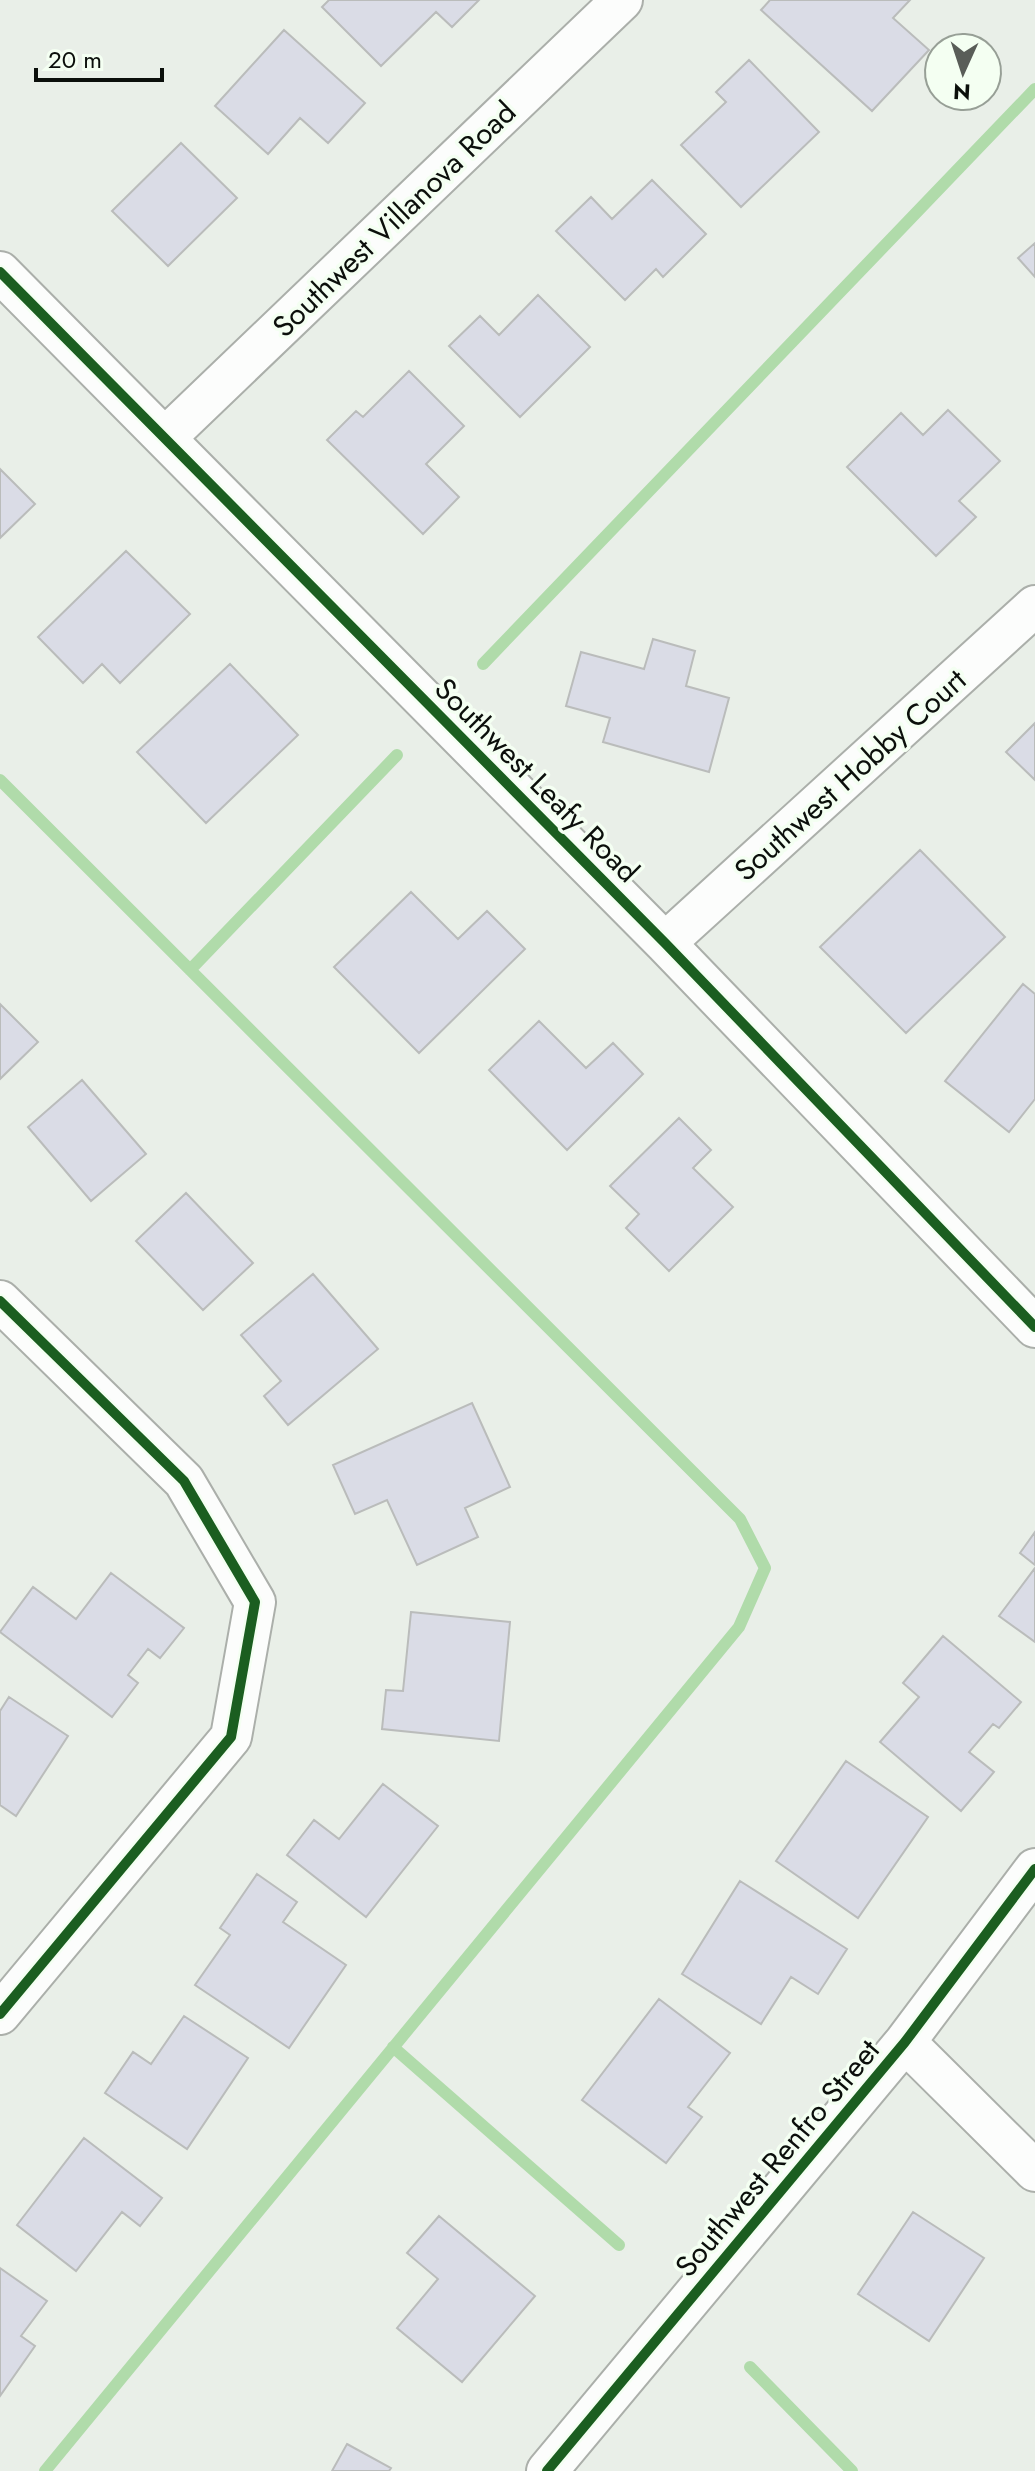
<svg xmlns="http://www.w3.org/2000/svg" width="1035" height="2471" font-family="Jost,sans-serif">
	<style>
		.lines { fill: none; stroke-linecap: round; stroke-linejoin: round }
		.stream { stroke: #b0dbaa; stroke-width: 12 }
		.building { fill: #dadce6; stroke: #babcbb; stroke-width: 2 }
		.street-casing { stroke: #abafaa; stroke-width: 44 }
		.street { stroke: #fcfdfc; stroke-width: 40 }
		.cycleway-casing { stroke: #f4fff2; stroke-width: 15 }
		.cycleway { stroke: #1b5e20; stroke-width: 10 }
		.labels { text-anchor: middle; dominant-baseline: central; stroke-width: 7; stroke-linejoin: round; paint-order: stroke }
		.street-label { font-size: 30px; fill: #0b0f0b; stroke: #f4fff2 }
	</style>
	<rect width="100%" height="100%" fill="#e9efe8"/>
	<g class="lines">
		<path class="stream" d="M483,664L1035,89
			M0,780L740,1519L765,1568L739,1627L45,2471
			M190,970L397,755
			M393,2047L619,2245
			M750,2367L852,2471"/>
	</g>
	<path class="building" d="M329,0H479L452,27L436,12L381,66L322,7Z
		M770,0H910L893,18L929,50L872,111L761,10Z
		M284,30L365,103L328,143L300,118L268,154L215,106Z
		M749,60L819,132L741,207L681,145L726,102L716,92Z
		M181,143L237,198L168,266L112,211Z
		M652,180L706,234L663,277L656,269L625,300L556,231L591,197L612,219Z
		M1035,243V277L1018,258Z
		M538,295L590,347L520,417L449,346L480,316L499,335Z
		M409,371L464,426L426,464L459,497L423,534L327,440L356,411L363,417Z
		M948,410L1000,461L959,501L976,517L936,556L847,467L901,413L923,435Z
		M0,469L35,504L0,538Z
		M126,551L190,614L120,683L102,664L83,683L38,637Z
		M653,639L695,651L686,686L729,698L709,772L603,742L610,718L566,706L581,652L644,669Z
		M230,664L298,735L206,823L137,752Z
		M1035,723V780L1006,752Z
		M920,850L1005,937L906,1033L820,947Z
		M411,892L458,939L487,911L525,949L419,1053L334,967Z
		M1023,984L1035,994V1099L1009,1132L945,1081Z
		M0,1004L38,1042L0,1079Z
		M539,1021L586,1068L613,1043L643,1074L567,1150L489,1070Z
		M82,1080L146,1154L91,1201L28,1127Z
		M679,1118L711,1150L693,1168L733,1207L669,1271L626,1228L639,1214L610,1186Z
		M186,1193L253,1263L203,1310L136,1241Z
		M313,1274L378,1349L288,1425L264,1396L281,1381L241,1335Z
		M472,1403L510,1487L465,1508L478,1537L417,1565L387,1500L355,1514L333,1465Z
		M1035,1532V1565L1020,1553Z
		M1035,1568V1642L999,1616Z
		M111,1573L184,1628L160,1658L148,1649L128,1675L138,1683L112,1717L0,1632L33,1587L76,1619Z
		M411,1612L510,1622L499,1741L382,1729L386,1690L403,1691Z
		M943,1636L1021,1702L999,1728L993,1724L969,1752L994,1772L961,1811L880,1742L919,1697L903,1683Z
		M9,1697L68,1736L16,1816L0,1805V1711Z
		M846,1761L928,1817L858,1918L776,1861Z
		M383,1784L438,1826L366,1917L287,1855L314,1820L339,1839Z
		M257,1874L297,1902L283,1922L346,1965L289,2048L195,1985L230,1935L220,1928Z
		M740,1881L847,1949L818,1994L791,1977L761,2024L682,1974Z
		M659,1999L730,2053L688,2107L702,2117L666,2163L582,2100Z
		M184,2016L248,2058L187,2149L105,2093L133,2052L151,2064Z
		M84,2138L162,2198L140,2226L122,2212L76,2271L17,2225Z
		M913,2212L984,2258L929,2341L858,2294Z
		M439,2216L535,2296L462,2382L397,2328L438,2279L407,2253Z
		M0,2268L47,2301L21,2336L35,2346L0,2396Z
		M347,2444L391,2468L389,2471H332Z"/>
	<g class="lines">
		<g class="street-casing">
			<path id="street" d="M0,272L665,943L1035,1327
				M166,437L622,0
				M665,943L1035,606
				M0,1301L184,1481L255,1602L231,1737L0,2014
				M905,2042L1035,2171
				M547,2471L905,2042L1035,1869"/>
		</g>
		<use href="#street" class="street"/>
		<g class="cycleway-casing">
			<path id="cycleway" d="M0,272L665,943L1035,1327
				M0,1301L184,1481L255,1602L231,1737L0,2014
				M547,2471L905,2042L1035,1869"/>
		</g>
		<use href="#cycleway" class="cycleway"/>
	</g>
	<g class="labels">
		<g class="street-label">
			<text transform="translate(394 219) rotate(-44)">Southwest Villanova Road</text>
			<text transform="translate(850 775) rotate(-42)">Southwest Hobby Court</text>
			<text transform="translate(537 780) rotate(45)">Southwest Leafy Road</text>
			<text transform="translate(777 2158) rotate(-50)">Southwest Renfro Street</text>
		</g>
	</g>
	<g transform="translate(963 72) rotate(183)"><circle r="38" fill="#f4fff2" stroke="#979f96" stroke-width="2"/>
	<path d="M0-6L14 30L0 20L-14 30Z" fill="#595d58"/>
	<text y="-12" font-size="22" font-weight="bold" text-anchor="middle" fill="#0b0f0b">N</text>
	</g>
	<path d="M36 68v12h126v-12" fill="none" stroke="#0b0f0b" stroke-width="4"/>
	<text x="48" y="68" font-size="24" fill="#0b0f0b" stroke="#f4fff2" stroke-width="6" paint-order="stroke">20 m</text>
</svg>
